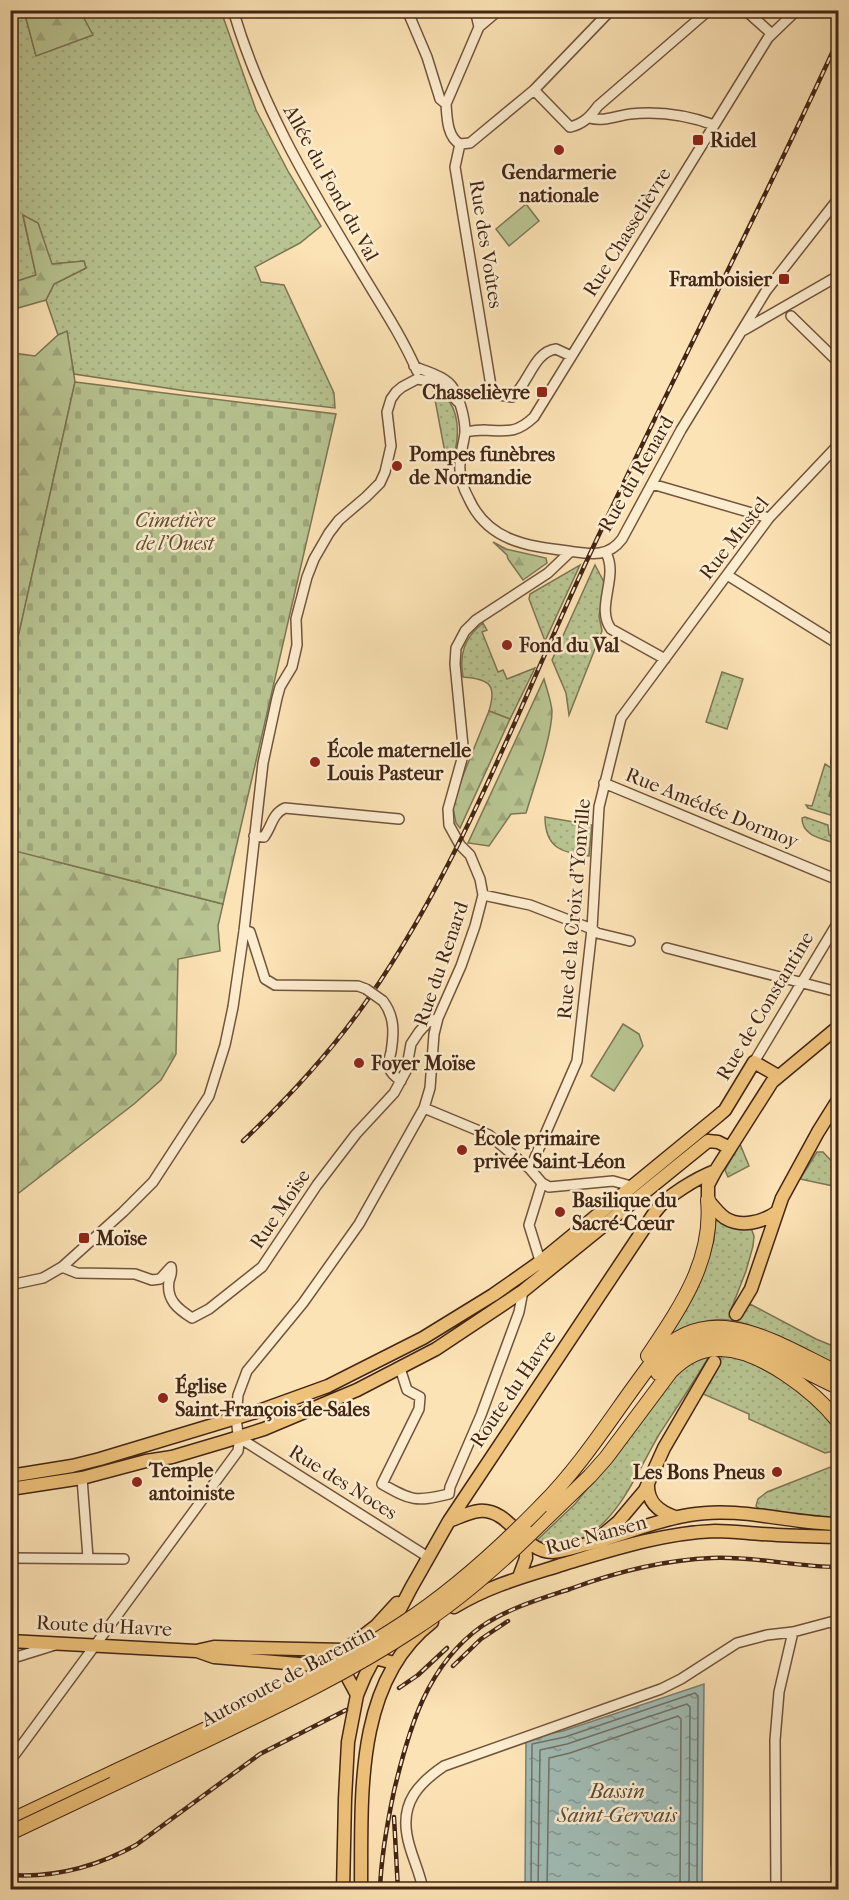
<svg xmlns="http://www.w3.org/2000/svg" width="849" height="1900" font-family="'IM FELL French Canon',serif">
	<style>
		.grass { fill: url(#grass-dots); stroke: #7e7554; stroke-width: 1.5 }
		.forest { fill: url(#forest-firs); stroke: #7e7554; stroke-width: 1.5 }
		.cemetery { fill: url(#cemetery-stones); stroke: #7e7554; stroke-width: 1.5 }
		.garden { fill: #b8c592; stroke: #7e7554; stroke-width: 1.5 }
		.water { fill: url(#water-ripples); stroke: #7b8076; stroke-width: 1.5 }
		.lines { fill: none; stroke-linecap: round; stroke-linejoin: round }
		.shore { stroke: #727166; stroke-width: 1.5 }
		.minor-casing { stroke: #71543d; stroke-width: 12 }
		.major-casing { stroke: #432515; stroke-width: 15 }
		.highway-casing { stroke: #432515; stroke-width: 16 }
		.minor { stroke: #fdedcf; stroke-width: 9 }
		.major { stroke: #eec27a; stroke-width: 12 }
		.highway { stroke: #eec27a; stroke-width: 14 }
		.rail-casing { stroke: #432515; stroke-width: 4.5 }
		.rail { stroke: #fdedcf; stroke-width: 2; stroke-dasharray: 7; stroke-linecap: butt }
		.minor-bridge-casing { stroke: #71543d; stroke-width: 12; stroke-linecap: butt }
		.highway-bridge-casing { stroke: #432515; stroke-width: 16; stroke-linecap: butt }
		.minor-bridge { stroke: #fdedcf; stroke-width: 9 }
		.highway-bridge { stroke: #eec27a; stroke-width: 14 }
		.poi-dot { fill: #8f2418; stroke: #fdedcf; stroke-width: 2 }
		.labels { text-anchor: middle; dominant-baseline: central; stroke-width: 5; stroke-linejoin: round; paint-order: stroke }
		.poi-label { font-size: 20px; font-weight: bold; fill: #432515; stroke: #fdedcf; text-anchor: start }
		.street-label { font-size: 20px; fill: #432515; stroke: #fdedcf }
		.park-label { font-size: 20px; font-style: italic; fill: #604d34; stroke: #fdedcf }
		.water-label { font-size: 21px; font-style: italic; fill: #5a4b3d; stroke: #fdedcf }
	</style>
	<defs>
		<pattern id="grass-dots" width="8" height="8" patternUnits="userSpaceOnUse" patternTransform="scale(1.5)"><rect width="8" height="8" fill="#b8c592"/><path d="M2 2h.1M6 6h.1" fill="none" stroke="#9fa97d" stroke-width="1.8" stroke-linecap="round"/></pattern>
		<pattern id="forest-firs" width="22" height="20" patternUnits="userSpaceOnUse" patternTransform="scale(1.5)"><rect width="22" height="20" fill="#b8c592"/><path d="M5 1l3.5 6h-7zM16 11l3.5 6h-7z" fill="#9fa97d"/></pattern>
		<pattern id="cemetery-stones" width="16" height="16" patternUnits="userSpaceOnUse" patternTransform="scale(1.5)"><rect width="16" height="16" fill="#b8c592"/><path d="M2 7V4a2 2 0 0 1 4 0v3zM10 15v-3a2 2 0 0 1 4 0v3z" fill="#9fa97d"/></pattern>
		<pattern id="water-ripples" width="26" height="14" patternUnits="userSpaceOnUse" patternTransform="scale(1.5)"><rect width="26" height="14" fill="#a1bdb6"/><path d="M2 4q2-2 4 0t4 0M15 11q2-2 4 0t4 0" fill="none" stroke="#859993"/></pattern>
	</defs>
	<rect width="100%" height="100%" fill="#fce3b5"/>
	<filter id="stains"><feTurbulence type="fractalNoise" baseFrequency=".00333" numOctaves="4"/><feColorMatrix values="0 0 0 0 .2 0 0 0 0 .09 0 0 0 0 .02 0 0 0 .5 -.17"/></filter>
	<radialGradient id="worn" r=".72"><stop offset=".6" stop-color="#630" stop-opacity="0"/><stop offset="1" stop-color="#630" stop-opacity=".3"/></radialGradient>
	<path class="grass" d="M11,11H24L36,55L92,34L80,11H221L256,110L289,173L321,226L300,243L255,267L261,282L284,285L334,393L335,408L186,391L74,374L67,332L58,335L46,300L54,284L86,268L84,261L51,264L38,223L23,216L36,275L11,283Z
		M433,389C459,400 460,429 455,452L445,453Z
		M580,565L545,641L529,599L530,594Z
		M595,565L605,584L599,616L602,631L569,715L566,693L552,660Z
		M483,623L487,630L482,632L498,672L503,670L507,679L535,668L510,719L489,711C497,685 490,679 463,677C459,654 464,638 483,623Z
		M722,672L743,679L727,729L706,722Z
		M825,764L836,771L829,796L838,799V810L830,815L808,808L806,805L812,806Z
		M545,817L592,825L589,856C562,853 545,848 545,817Z
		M805,817L828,825L829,835L838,839V844C824,839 802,837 802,818Z
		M740,1144L749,1166L728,1177L725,1170Z
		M817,1152H823L838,1168V1187L800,1179Z
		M716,1215L750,1225L754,1236L753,1246L746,1271L730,1312L740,1316L750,1304L816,1339L838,1348V1365C818,1356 798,1347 778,1337C732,1316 714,1311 668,1338L707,1263L714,1240Z
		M723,1354C764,1362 799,1385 826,1417C829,1421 835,1426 838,1431C840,1436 838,1445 838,1450L825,1453L749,1419V1414L703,1394Z
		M710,1355C694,1382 677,1407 660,1433C640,1466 621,1517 585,1537C569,1545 553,1543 536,1541L575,1504L608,1463L676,1373L694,1358Z
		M838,1464V1521L763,1513L756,1506L758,1499L767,1492Z"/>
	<path class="forest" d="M24,11H80L93,35L36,56Z
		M23,215L38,223L52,264L84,261L86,268L54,284L46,300L11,310V283L36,275Z
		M67,331L75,382L11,669V343L14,353L35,356L58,335Z
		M493,542L506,549L546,558L547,563L523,580L508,559L507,555Z
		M544,679C547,690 551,700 552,711C552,737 534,786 526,813L511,814L489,846L468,843Z
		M489,711L510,719L460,828L456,823L452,803Z
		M10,813L54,861L223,904L218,926L220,951L178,959L176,1054L161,1080L134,1104L11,1199Z"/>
	<path class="cemetery" d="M75,382L336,414L223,904L11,850V669Z"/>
	<path class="garden" d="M526,204L539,221L509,246L496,229Z
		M623,1024L639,1034L643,1046L614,1091L591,1076Z"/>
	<path class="water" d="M704,1684L702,1889L525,1890L526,1738L563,1731Z"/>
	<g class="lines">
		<path class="shore" d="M531,1890L532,1744L565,1737L695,1693L698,1696L697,1890
			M538,1890L540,1750L567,1744L687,1704L690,1707L689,1890
			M547,1890L549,1758L570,1753L678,1716L681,1719L680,1890"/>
		<g class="minor-casing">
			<path id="minor" d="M233,10C260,102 305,179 354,260C375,296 400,332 417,371
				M407,10L427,57L440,99L446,104C447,117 447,137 460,144
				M475,10L479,27
				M745,10L772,34
				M534,90L570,127C583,124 590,117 598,106L709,10
				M446,104L479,27L499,10
				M589,118C604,122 616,116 630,114C659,111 687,115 714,125
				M460,144L455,167L491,386L499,395L512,397C529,384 533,352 556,349L571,356
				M460,144L470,143L534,90L611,10
				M791,316L838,362
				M744,330L838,276
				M414,366C426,372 446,376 453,388C460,400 465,418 465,432C464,443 460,453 460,464C459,476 463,488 469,499C488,541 527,546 568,551C590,554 608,558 622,539L681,430L766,291L838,199
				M465,432C471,431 478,430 484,430C507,431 516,434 534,417L768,38L797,10
				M652,484L769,518
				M606,553C619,577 595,607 611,629L665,659
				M727,575L838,644
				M838,747L836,763L838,765
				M604,783L838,880
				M254,836L264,837C272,826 272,814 285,808L399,819
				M483,895L530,905L592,929L597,933L630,941
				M244,931L250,932L265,979L275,985L358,986L366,989
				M667,948L838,992
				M383,1001C395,1017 394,1033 391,1052C390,1056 388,1063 389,1067C391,1074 396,1077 401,1081
				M754,1062L838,922
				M424,1108L489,1135L530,1169L542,1183L549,1187L613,1181L631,1186
				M530,1169L577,1061L592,929L599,807L621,718L769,518L838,445
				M62,1267L77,1273L135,1274L152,1280L160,1279L171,1267C172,1272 171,1275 169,1281C166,1300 178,1309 192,1318L209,1309L262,1267L317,1185L356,1134L394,1093L406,1071L411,1044L419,1032L427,1023L438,1018
				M542,1267L529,1225L542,1183
				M10,1285L43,1278L62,1267L123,1212L153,1182L209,1096L225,1045L233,1007L244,931L263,763L277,698L280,687L292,667L295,654L297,645L296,619L307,577L314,559L329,533L339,520L366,497L380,483L385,472L391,446L387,412L391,399L396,392L402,387L417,379L429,381L443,386L458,402
				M400,1368L407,1390L420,1397L419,1409L382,1484C412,1501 415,1502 449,1494
				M238,1437L428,1557
				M82,1478L88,1558
				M449,1494L450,1487L481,1415L519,1312L523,1291
				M10,1558L124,1559
				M835,1621L838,1639L836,1864
				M10,1659L55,1645
				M10,1761L238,1451L239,1443L236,1417L238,1395L247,1371L303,1303L359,1224L424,1108L430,1088L434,1034L438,1018L461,966L475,926L483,895L480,879L470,855L460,845L449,825L448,809L462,759L463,746L455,664L456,648L465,631L476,620L548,573L570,552
				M423,1890C420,1871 410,1854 407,1835C401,1802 419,1783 444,1766L661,1689L681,1679L737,1643L767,1635L793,1632L838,1620
				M776,1890L775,1740L779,1692L793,1632"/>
		</g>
		<g class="major-casing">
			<path id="major" d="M777,1212C763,1222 741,1228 725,1218C718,1213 713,1206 708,1200V1185L716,1170L772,1082L838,1027
				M736,1314L751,1289L782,1198L818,1132L838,1100
				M10,1476L72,1466L100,1459L256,1412L328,1386L423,1338L493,1295L540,1262L718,1116L725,1110L754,1062L778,1076
				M648,1484C647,1503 660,1512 675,1517
				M10,1489L82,1478L146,1461L172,1457L226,1441L264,1429L357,1390L436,1349L523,1291L708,1141L718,1142L730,1148
				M449,1521C458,1518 469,1512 479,1511C511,1508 522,1552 552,1552C563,1551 573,1548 583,1545C619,1537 652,1521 689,1515C738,1506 788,1523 838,1524
				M599,1538L618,1522L645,1490L664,1448L714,1362
				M519,1577L526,1558L525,1538
				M454,1607C491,1585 523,1577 564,1564C614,1549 663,1533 715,1531C731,1531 746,1533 761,1534C787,1536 813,1536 838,1537
				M10,1641L196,1651L214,1647L345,1650L394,1663
				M345,1650L376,1626L397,1603
				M197,1651L214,1657L334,1667
				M342,1667L357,1695
				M343,1890L345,1799L348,1742L357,1695L365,1676L411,1588L449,1521L655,1212C666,1196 697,1178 715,1171
				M361,1890C362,1800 353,1683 432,1622"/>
		</g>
		<g class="highway-casing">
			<path id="highway" d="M648,1356C680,1308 714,1260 708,1200
				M658,1373C672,1356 689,1340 712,1339C748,1337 804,1372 838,1387
				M541,1506C586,1461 618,1406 657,1356C711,1296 781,1346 838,1373
				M530,1534L590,1476L606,1458L671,1371C685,1357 701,1348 721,1349C761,1350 814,1391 838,1421
				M10,1821L114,1772"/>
		</g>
		<use href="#minor" class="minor"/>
		<use href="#major" class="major"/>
		<use href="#highway" class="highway"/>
		<g class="rail-casing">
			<path id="rail" d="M243,1141C289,1097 332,1051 368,999C466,858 523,695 596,541C675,373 761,209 838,40
				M453,1666L481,1639L508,1621
				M399,1688L418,1675L447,1648
				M394,1817L398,1890
				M10,1875C56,1878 96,1867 136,1845L260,1754L346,1710
				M380,1890C381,1856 387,1824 394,1791C409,1728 427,1665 482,1626C509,1608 540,1599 570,1589C616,1572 662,1560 712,1558C754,1556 796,1567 838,1567"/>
		</g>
		<use href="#rail" class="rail"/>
		<g class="minor-bridge-casing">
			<path id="minor-bridge" d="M366,989L383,1001"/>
		</g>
		<g class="highway-bridge-casing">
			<path id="highway-bridge" d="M114,1772C212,1726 312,1683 402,1624C453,1591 498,1550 541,1506
				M10,1833C74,1803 137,1773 200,1743C273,1708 346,1674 414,1629C456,1602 494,1569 530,1534"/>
		</g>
		<use href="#minor-bridge" class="minor-bridge"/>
		<use href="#highway-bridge" class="highway-bridge"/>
	</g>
	<g class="poi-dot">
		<rect x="692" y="134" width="12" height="12" rx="3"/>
		<circle cx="559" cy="150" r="6"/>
		<rect x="778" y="273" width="12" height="12" rx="3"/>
		<rect x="536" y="386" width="12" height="12" rx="3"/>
		<circle cx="397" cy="466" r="6"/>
		<circle cx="507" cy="645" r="6"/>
		<circle cx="315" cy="762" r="6"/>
		<circle cx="359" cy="1063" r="6"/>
		<circle cx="462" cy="1150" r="6"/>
		<circle cx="560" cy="1212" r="6"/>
		<rect x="78" y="1232" width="12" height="12" rx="3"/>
		<circle cx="163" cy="1398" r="6"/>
		<circle cx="777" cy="1472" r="6"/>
		<circle cx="137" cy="1482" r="6"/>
	</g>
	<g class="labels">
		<g class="poi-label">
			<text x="710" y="140">Ridel</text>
			<text x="559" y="172" text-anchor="middle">Gendarmerie<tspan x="559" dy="23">nationale</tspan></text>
			<text x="772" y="279" text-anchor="end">Framboisier</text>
			<text x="530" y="392" text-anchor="end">Chasselièvre</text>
			<text x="409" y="454">Pompes funèbres<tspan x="409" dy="23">de Normandie</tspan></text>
			<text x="519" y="645">Fond du Val</text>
			<text x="327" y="750">École maternelle<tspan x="327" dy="23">Louis Pasteur</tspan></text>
			<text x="371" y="1063">Foyer Moïse</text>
			<text x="474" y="1138">École primaire<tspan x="474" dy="23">privée Saint-Léon</tspan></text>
			<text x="572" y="1200">Basilique du<tspan x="572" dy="23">Sacré-Cœur</tspan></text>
			<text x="96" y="1238">Moïse</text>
			<text x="175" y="1386">Église<tspan x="175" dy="23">Saint-François-de-Sales</tspan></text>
			<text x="149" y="1470">Temple<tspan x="149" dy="23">antoiniste</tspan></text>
			<text x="765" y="1472" text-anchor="end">Les Bons Pneus</text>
		</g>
		<g class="street-label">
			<text transform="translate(331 183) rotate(61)">Allée du Fond du Val</text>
			<text transform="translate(627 232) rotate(-58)">Rue Chasselièvre</text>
			<text transform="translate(486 244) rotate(81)">Rue des Voûtes</text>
			<text transform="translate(636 474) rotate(-60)">Rue du Renard</text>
			<text transform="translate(734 538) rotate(-52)">Rue Mustel</text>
			<text transform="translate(712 808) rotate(22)">Rue Amédée Dormoy</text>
			<text transform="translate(574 909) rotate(-85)">Rue de la Croix d'Yonville</text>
			<text transform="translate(441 964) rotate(-71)">Rue du Renard</text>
			<text transform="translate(765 1006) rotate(-59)">Rue de Constantine</text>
			<text transform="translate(280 1209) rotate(-56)">Rue Moïse</text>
			<text transform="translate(513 1389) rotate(-56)">Route du Havre</text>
			<text transform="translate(343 1482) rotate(32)">Rue des Noces</text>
			<text transform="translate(596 1535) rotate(-15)">Rue Nansen</text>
			<text transform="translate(104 1626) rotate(3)">Route du Havre</text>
			<text transform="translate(288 1676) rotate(-28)">Autoroute de Barentin</text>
		</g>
		<g class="park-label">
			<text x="175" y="520">Cimetière<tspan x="175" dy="23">de l'Ouest</tspan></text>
		</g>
		<g class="water-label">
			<text x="617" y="1791">Bassin<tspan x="617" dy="24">Saint-Gervais</tspan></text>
		</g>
	</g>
	<rect width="849" height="1900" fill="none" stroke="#fce3b5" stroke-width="36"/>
	<rect x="12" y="12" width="825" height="1876" fill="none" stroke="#432515" stroke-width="3"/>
	<rect x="18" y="18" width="813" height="1864" fill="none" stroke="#432515" stroke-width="1.5"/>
	<rect width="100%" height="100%" filter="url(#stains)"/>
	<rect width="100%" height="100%" fill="url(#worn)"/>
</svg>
